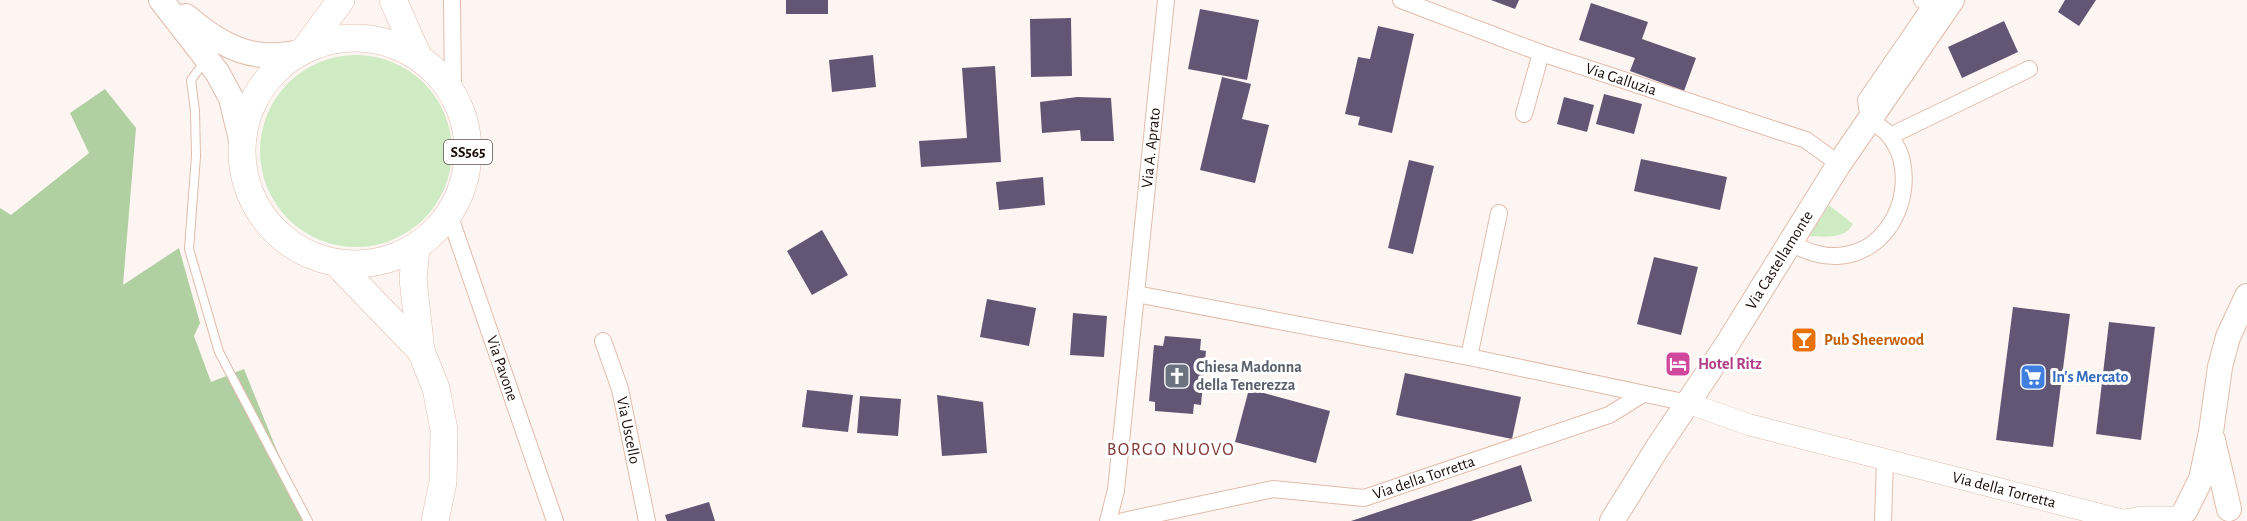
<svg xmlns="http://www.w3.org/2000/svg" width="2247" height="521" font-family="'Alegreya Sans',sans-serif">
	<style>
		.green { fill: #cfebc3 }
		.forest { fill: #b0d0a2 }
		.building { fill: #615775 }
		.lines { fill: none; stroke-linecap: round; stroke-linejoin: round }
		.service-casing { stroke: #e2bcad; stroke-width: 10 }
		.minor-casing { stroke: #e2bcad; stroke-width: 18 }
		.tertiary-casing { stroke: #e2bcad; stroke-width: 22 }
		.secondary-casing { stroke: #e2bcad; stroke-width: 26 }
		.primary-casing { stroke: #e2bcad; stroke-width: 28 }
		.service { stroke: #fff; stroke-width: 8 }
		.minor { stroke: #fff; stroke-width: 16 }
		.tertiary { stroke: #fff; stroke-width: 21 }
		.secondary { stroke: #fff; stroke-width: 24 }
		.primary { stroke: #fff; stroke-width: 27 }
		.labels { text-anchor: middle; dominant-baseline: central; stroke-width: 6; stroke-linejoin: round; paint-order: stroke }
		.shield { fill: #fff; stroke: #5d5451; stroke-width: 1.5 }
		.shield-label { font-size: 15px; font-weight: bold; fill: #170a06 }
		.street-label { font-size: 16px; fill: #170a06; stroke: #fff }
		.food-label { font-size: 16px; font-weight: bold; fill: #c56008; stroke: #fff; text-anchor: start }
		.hotel-label { font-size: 16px; font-weight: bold; fill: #b23c85; stroke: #fff; text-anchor: start }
		.worship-label { font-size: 16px; font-weight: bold; fill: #5b616d; stroke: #fff; text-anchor: start }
		.shop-label { font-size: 16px; font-weight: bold; fill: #366cbe; stroke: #fff; text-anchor: start }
		.neighbourhood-label { font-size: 18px; letter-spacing: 1.5px; fill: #823a37; stroke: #fff }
	</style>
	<rect width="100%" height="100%" fill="#fdf5f2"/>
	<path class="green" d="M260 151a96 96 0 1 1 192 0a96 96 0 1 1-192 0Z
		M1829,205L1853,224C1846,239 1824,237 1809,236Z"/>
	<path class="forest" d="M105,89L136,128L123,285L179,248L200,323L194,336L211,382L244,369L275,446L309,521H0V208L11,215L89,153L70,113Z"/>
	<path class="building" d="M786,0H828V14H786Z
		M1491,0H1519L1515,9Z
		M2065,0H2096L2079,26L2058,12Z
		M1591,3L1648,22L1642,39L1696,58L1684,91L1630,71L1635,58L1579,40Z
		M1200,9L1259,20L1247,80L1188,69Z
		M1071,18L1072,76L1031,77L1030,19Z
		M2004,21L2018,52L1962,78L1948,47Z
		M1378,26L1414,34L1392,133L1358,125L1360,117L1345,114L1358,57L1370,59Z
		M873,55L876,87L832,92L829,60Z
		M995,66L1001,162L921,167L919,141L967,138L962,68Z
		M1222,77L1251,84L1242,119L1269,125L1255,183L1200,170Z
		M1604,94L1642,104L1634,134L1596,124Z
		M1077,97L1111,98L1114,141H1081L1080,130L1042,133L1040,102Z
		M1564,97L1594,105L1587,132L1557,124Z
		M1641,159L1727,177L1720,210L1634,191Z
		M1409,160L1434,166L1413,254L1388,248Z
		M1043,177L1045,205L999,210L996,182Z
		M822,230L848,275L812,295L787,251Z
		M1654,257L1698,267L1681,335L1637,324Z
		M987,299L1036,308L1029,346L980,337Z
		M2013,307L2070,314L2053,447L1996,440Z
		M1073,313L1107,316L1104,357L1070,355Z
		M2109,322L2155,327L2141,440L2096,434Z
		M1165,336L1201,339L1200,350L1206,351L1201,405L1194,404L1193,414L1155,411V402L1149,401L1154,345L1163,346Z
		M1405,373L1521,397L1512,439L1396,415Z
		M1249,389L1330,411L1316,463L1235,442Z
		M807,390L853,395L848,432L802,427Z
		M937,395L983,402L987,453L942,456Z
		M860,396L901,399L898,436L857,433Z
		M1521,465L1532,501L1471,521H1351Z
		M709,502L715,521H667L665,515Z"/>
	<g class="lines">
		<g class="service-casing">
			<path id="service" d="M205,61L191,80L195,111L196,156L189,249L219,352L308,521"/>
		</g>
		<g class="minor-casing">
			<g id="minor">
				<path d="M452,0L453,90"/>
				<path id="s1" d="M1401,0L1541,53L1806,140L1839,164"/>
				<path d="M1524,114L1541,53"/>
				<path d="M1890,136L2029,69"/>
				<path id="s2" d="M450,217L555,521"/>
				<path d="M1789,243C1805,250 1819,257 1838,256C1885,253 1911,204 1902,162C1900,151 1892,137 1884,130C1880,127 1872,122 1870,118C1867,113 1867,105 1866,100L1932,4L1922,0"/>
				<path d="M1136,294L1469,357L1688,403"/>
				<path id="s3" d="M603,341L620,389L647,521"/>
				<path d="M1469,357L1499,213"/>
				<path id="s4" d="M1108,521L1116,490L1166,0"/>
				<path id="s5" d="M1123,521L1273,489L1364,498L1609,415L1643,394"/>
				<path d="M1883,521L1885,460"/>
			</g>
		</g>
		<g class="tertiary-casing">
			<g id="tertiary">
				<path id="s6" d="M1688,403L1750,425L2126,521"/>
				<path d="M2125,520L2141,517H2178"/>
			</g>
		</g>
		<g class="secondary-casing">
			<g id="secondary">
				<path d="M161,0L217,72L231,98L241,140"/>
				<path d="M186,16C208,35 235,54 265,55C276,56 287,54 298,53"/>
				<path d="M2213,440L2229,509"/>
				<path d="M2185,511L2201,479L2211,432L2220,367L2228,337L2247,296"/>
				<path id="s7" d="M1612,521L1658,447L1726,346L1839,164L1952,0"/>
			</g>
		</g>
		<g class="primary-casing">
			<path id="primary" d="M393,0L417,54
				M242 151a113 113 0 1 1 226 0a113 113 0 1 1-226 0Z
				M305,49L341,0
				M416,249L413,279L421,351L436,388L444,430L443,482L435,521
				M339,266L421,351"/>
		</g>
		<use href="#service" class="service"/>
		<use href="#minor" class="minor"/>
		<use href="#tertiary" class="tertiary"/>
		<use href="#secondary" class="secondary"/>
		<use href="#primary" class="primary"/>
	</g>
	<defs>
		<g id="bar-square" transform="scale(1.35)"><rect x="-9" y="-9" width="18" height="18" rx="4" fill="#e8710a" stroke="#fff"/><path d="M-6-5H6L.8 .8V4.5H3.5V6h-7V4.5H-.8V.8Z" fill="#fff"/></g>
		<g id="hotel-square" transform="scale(1.35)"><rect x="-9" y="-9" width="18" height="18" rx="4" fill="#d1479c" stroke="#fff"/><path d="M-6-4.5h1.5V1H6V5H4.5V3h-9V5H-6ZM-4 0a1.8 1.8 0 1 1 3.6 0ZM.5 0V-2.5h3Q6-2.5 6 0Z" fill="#fff"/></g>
		<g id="church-square" transform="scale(1.35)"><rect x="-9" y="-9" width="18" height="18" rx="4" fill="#6b7280" stroke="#fff"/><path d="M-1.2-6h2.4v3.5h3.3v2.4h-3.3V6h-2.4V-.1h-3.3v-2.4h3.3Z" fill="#fff"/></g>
		<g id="supermarket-square" transform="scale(1.35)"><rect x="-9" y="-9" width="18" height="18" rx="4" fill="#3f7fe0" stroke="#fff"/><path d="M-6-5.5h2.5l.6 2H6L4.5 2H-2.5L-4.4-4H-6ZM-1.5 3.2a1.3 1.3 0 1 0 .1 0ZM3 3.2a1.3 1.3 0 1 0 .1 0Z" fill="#fff"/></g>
	</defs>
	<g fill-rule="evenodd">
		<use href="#bar-square" x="1804" y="340"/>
		<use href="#hotel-square" x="1678" y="364"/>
		<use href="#church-square" x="1177" y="376"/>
		<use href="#supermarket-square" x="2033" y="377"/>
	</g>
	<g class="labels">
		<rect class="shield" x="444" y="140" width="48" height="24" rx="4.5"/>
		<g class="shield-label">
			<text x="468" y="152">SS565</text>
		</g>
		<g class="street-label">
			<text stroke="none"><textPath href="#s1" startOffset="234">Via Galluzia</textPath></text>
			<text stroke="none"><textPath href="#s4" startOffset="376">Via A. Aprato</textPath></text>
			<text stroke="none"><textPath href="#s7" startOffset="310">Via Castellamonte</textPath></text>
			<text stroke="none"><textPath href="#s2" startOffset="160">Via Pavone</textPath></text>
			<text stroke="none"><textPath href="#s3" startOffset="93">Via Uscello</textPath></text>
			<text stroke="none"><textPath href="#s5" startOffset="308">Via della Torretta</textPath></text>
			<text stroke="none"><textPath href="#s6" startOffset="328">Via della Torretta</textPath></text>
		</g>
		<g class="food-label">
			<text x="1824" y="340">Pub Sheerwood</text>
		</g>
		<g class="hotel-label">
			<text x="1698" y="364">Hotel Ritz</text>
		</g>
		<g class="worship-label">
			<text x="1196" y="367">Chiesa Madonna<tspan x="1196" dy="18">della Tenerezza</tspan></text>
		</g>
		<g class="shop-label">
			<text x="2052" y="377">In's Mercato</text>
		</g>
		<g class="neighbourhood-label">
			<text x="1171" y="450">BORGO NUOVO</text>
		</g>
	</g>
</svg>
